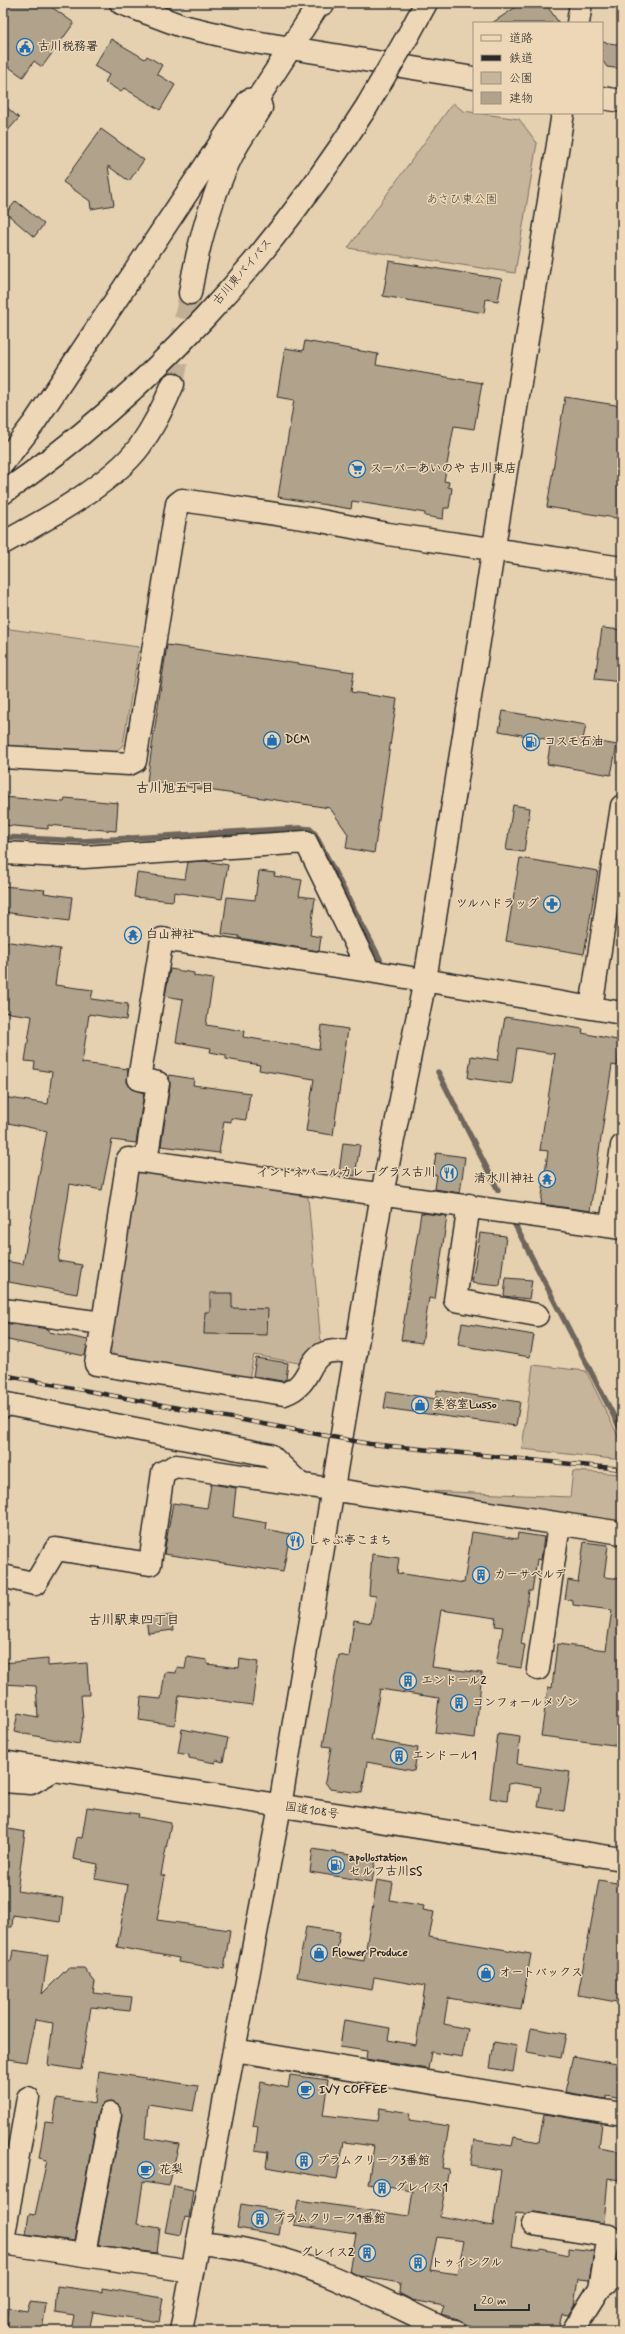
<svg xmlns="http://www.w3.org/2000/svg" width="625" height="2334" font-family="Mynerve,'Klee One',sans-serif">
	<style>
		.green { fill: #c7b59b; stroke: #797063 }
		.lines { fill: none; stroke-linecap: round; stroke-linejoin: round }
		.stream { stroke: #6e665b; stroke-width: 5.5 }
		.building { fill: #b1a28b; stroke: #2b2b2b; fill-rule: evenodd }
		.highway-tunnel { stroke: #c0af95; stroke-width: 22; stroke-dasharray: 22 11; stroke-linecap: butt }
		.minor-casing { stroke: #2b2b2b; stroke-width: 25 }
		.highway-casing { stroke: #2b2b2b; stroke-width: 25 }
		.minor { stroke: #edd7b6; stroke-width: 22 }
		.highway { stroke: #edd7b6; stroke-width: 22 }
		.rail-casing { stroke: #2b2b2b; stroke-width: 4.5 }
		.rail { stroke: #edd7b6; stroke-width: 3; stroke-dasharray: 9; stroke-linecap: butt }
		.highway-bridge-casing { stroke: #2b2b2b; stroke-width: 25; stroke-linecap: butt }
		.highway-bridge { stroke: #edd7b6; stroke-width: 22 }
		.labels { text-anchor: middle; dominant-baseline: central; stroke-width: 3; stroke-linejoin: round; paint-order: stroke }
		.poi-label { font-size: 12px; font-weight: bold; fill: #2b2b2b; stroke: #edd7b6; text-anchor: start }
		.park-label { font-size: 12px; fill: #4a4741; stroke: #edd7b6 }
		.street-label { font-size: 12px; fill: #2b2b2b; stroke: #edd7b6 }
		.neighbourhood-label { font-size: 13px; font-weight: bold; fill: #2b2b2b; stroke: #edd7b6 }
	</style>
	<rect width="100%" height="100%" fill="#e5d0b0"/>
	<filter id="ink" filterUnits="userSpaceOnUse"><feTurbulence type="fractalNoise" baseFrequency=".025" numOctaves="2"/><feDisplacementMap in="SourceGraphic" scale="8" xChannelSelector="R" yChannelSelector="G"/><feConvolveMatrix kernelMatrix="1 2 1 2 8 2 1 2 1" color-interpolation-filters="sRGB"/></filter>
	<g filter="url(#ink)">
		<path class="green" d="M453,103L463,111L519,119L537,143L515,273L348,248Z
			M3,628L139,647L123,745L114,753L3,745Z
			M137,1168L308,1197L321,1345L304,1364L254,1355L249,1379L117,1358L109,1349Z
			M533,1365L586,1371L622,1444V1460L522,1449Z
			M573,1471L622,1474V1527L380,1489L570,1497Z"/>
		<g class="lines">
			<path class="stream" d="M3,837L82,841L300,828L310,829L315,834L380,959
				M438,1072L498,1190
				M513,1221L622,1432"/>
		</g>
		<path class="building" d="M7,3H46L74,23L42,67L34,61L23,77L3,63V9Z
			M522,3H545L559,23H492Z
			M111,39L145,59L147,56L162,65L157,74L175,85L160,110L124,88L121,92L105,82L109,75L94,66Z
			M602,42L622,45V69L607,67L602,60Z
			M3,104L19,118L3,136Z
			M101,129L144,160L129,181L108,166L114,205L91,209L90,201L63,182Z
			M16,201L44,224L34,237L6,213Z
			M389,261L502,279L498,301L486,299L484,313L383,296Z
			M305,341L378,354L376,365L482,383L474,429L454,426L444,481L449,482L448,487L452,488L449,508H444L443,519L425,516V513L352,501L351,509L278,497L294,400L277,397L285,348L303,351Z
			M565,397L622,406V519L547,507Z
			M602,628L622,630V682L595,679Z
			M167,645L354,672L351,692L397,699L374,853L346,848L348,834L330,808L147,781Z
			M503,711L586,725L583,739L617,745L611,775L547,764L551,740L499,731Z
			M3,797L64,802L65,798L118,803L116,831L48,825V829L3,825Z
			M513,805L530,808L524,852L506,850Z
			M520,858L598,871L584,954L506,941Z
			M205,861L228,865L222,899L174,892L173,901L134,897L137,873L185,879L188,862Z
			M259,871L275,873L274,876L302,880L299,896L315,898L310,935L321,937L319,951L239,938V936L222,934L227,897L255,900Z
			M3,886L45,890L44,893L72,897L69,921L3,912Z
			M3,941L60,949L55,985L93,990L91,999L128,1004L126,1020L89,1014L82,1063L128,1069L127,1084L131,1089L144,1093L136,1143L112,1140L102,1190L70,1184L58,1261L82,1265L77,1294L3,1281V1261L23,1264L47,1131L3,1122V1097L48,1104L52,1072L34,1069L35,1062L25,1061L32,1016L3,1012Z
			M170,969L194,973V976L213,979L206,1025L244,1031L243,1037L319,1049L322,1025L348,1029L333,1135L306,1131L314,1079L259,1070L260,1065L226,1059V1055L210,1052L211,1048L176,1042L183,999L165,996Z
			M505,1017L583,1029L582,1033L622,1041L617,1066L612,1065L590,1211L541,1204L548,1151L540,1150L555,1054L517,1048L512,1084L468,1078L471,1056L498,1060Z
			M169,1075L194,1079L193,1085L250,1093L246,1120L231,1118V1122L224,1121L219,1153L161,1146L170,1085Z
			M343,1143L360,1145L355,1176L339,1173Z
			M436,1153L465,1157L460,1193L435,1189L437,1175L433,1174Z
			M421,1213L447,1216L435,1299L429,1298L422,1343L401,1340Z
			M480,1233L506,1236L500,1286L472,1283Z
			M506,1278L532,1280L529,1299L504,1296Z
			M210,1293H232V1308L268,1309L267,1335L204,1334L205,1312H210Z
			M3,1323L49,1329V1332L88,1340L85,1356L3,1339Z
			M462,1323L534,1335L530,1357L458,1345Z
			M256,1358L288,1363L286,1379L282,1381L253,1376Z
			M437,1390L520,1402L516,1426L384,1408L387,1391L436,1399Z
			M211,1484L236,1488L233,1517L267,1523L266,1529L290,1534L283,1572L164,1554L173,1503L207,1508Z
			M472,1532L517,1539L518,1533L544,1537L541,1560L537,1559L532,1591H529L521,1644L525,1645L521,1668L496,1664L503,1627L495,1626L496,1618L441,1610L432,1667L482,1673L475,1738L435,1733L439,1698L380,1689L371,1740L418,1748L414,1771L367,1762L362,1793L330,1789L325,1782L331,1747L323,1746L332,1693L339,1655L349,1657L354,1620L371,1623L376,1596L369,1595L372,1554L399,1558L397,1573L464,1583Z
			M584,1542L608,1545L604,1577L622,1579V1746L541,1736L548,1687L552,1688L557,1644L606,1650L612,1610L573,1605V1601L565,1599L568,1580L578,1582Z
			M172,1615L174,1630L148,1633L146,1619Z
			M187,1657L207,1660V1664L239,1668L240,1659L258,1662L252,1705L179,1695L175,1725L139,1720L141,1697L161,1699L165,1672L176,1673L177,1668L185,1669Z
			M48,1659V1666L87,1663L89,1695H81L83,1721L79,1744L14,1732L18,1713L38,1717L36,1686L3,1684V1663Z
			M182,1729L228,1738L223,1762L216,1760L215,1763L189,1758V1755L178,1753Z
			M498,1734L520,1737L517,1764L570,1772L564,1811L538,1807L541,1787L514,1783L509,1784L507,1801L490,1798Z
			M87,1807L139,1814L138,1817L171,1823L161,1875L165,1876L157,1920L230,1930L224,1969L178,1962L179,1958L117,1947L128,1885L95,1879L98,1864L73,1859L77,1837L82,1838Z
			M3,1828L25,1832L17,1891L63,1898L60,1922L13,1915L12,1927H3Z
			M313,1849L376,1859L372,1882L310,1872Z
			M377,1880L393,1883L390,1900L424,1906L423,1910L434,1912L429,1937L531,1954L521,2010L448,1998L444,2024L468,2029L462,2057L431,2052L428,2069L366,2059L367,2051L340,2047L344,2020L390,2028L388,2040L416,2045L425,1986L374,1977L372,1990L297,1977L306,1927L340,1932L336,1956L364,1961Z
			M599,1880L622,1884V2003L578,1995Z
			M13,1950L48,1955L42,1994L68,1968H84L95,1982L93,1993L132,1997L130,2011L91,2007L81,2070L48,2065L53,2023L35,2020L26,2062L3,2058V1966L11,1961Z
			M531,2028L566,2034L561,2058L527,2052Z
			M494,2042L517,2046L513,2072L490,2068Z
			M573,2056L622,2065V2099L606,2096V2099L565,2092Z
			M99,2071L198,2086L193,2111L148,2104L145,2138L179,2144L169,2186L143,2182L137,2224L160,2228L157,2253L98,2245L122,2116L118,2105L112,2102L101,2106L98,2112L74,2241L26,2234L29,2214L35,2215L47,2160L39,2158L45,2122L53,2123L57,2098L95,2104Z
			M290,2075L328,2080L323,2115L378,2121L380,2108L410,2113L409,2120L449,2126L442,2168L449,2169L440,2216L493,2226L501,2170L470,2165L474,2140L512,2146L514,2137L539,2142L544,2114L602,2123L599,2148L622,2152L619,2180L608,2178L604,2223L535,2212L525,2214L516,2213L511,2246L540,2251L541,2249L569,2255V2248L594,2251L589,2280L578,2279L574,2306L568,2315L562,2314L558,2331H486L465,2324L458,2319L441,2314L444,2306L412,2300L399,2293L400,2283L360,2276L349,2271L356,2234L294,2225L298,2200L409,2216L413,2191L368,2184L374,2146L344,2142L337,2179L266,2167L268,2152L255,2150L258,2127L253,2126L261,2082L288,2088ZM437,2237L464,2241L457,2274L430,2270Z
			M174,2186L193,2190L189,2218L185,2217L181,2235L165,2232Z
			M241,2204L283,2211L279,2235L237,2228Z
			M57,2286L102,2292V2288L163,2298L159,2322L93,2312L89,2331H71L74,2315L55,2312Z
			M30,2302L46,2304L42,2331H7L9,2308L27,2311Z"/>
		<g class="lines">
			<path class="highway-tunnel" d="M173,384L190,293"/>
			<g class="minor-casing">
				<path id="minor" d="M121,3L182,26L242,40L474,78
					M578,23L581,3
					M602,98L622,101
					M3,757L129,764L135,761L177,504L182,500L316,520L388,534L622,568
					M3,853L84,857L306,842L369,971L622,1013
					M591,1008L622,806
					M146,1161L158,1083L139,1079L162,939L369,971
					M469,1205L455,1300L537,1315
					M611,1226L622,1146
					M3,1310L103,1323L96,1364L284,1394C321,1382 298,1341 356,1353
					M103,1323L128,1159L622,1228
					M3,1407L7,1404L270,1455L300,1484
					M3,1576L35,1584L56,1549L150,1564L163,1472L176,1466L622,1533
					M538,1669L559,1524
					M3,1781L31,1783L54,1770
					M234,2050L622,2114
					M533,2224L609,2236L600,2288
					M3,2240L28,2098
					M3,2243L192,2271
					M197,2243C287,2249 364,2291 444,2329L455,2331
					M84,2254L110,2114
					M181,2331L280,1806L382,1194L425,980L563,113
					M573,2331L600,2288L622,2271"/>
			</g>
			<g class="highway-casing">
				<path id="highway" d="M409,34L426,3
					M190,293C198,244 211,197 233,153C241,137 252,123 261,108L259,101
					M3,463L34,423L249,100L258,98L317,7L324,3
					M3,493C149,393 273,255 367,106
					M3,543C44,521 113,483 140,446C154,426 164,406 173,384
					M3,1762L622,1859"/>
			</g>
			<use href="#minor" class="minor"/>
			<use href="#highway" class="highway"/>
			<g class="rail-casing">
				<path id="rail" d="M3,1375L370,1444L622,1469"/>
			</g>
			<use href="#rail" class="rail"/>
			<g class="highway-bridge-casing">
				<path id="highway-bridge" d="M367,106L409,34"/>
			</g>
			<use href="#highway-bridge" class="highway-bridge"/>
		</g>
	</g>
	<defs>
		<g id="civic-ring" transform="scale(0.9)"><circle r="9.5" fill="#edd7b6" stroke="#1f6fb2" stroke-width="1.5"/><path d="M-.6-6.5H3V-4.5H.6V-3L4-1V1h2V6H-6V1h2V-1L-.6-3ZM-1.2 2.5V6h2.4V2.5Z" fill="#1f6fb2"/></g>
		<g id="supermarket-ring" transform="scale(0.9)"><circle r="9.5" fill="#edd7b6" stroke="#1f6fb2" stroke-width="1.5"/><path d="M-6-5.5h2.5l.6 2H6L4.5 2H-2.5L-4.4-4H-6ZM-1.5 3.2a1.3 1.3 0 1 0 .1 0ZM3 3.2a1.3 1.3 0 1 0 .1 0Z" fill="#1f6fb2"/></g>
		<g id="shop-ring" transform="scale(0.9)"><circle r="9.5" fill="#edd7b6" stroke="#1f6fb2" stroke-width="1.5"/><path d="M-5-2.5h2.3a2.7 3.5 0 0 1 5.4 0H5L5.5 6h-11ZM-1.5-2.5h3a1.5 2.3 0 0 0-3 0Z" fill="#1f6fb2"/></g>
		<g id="fuel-ring" transform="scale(0.9)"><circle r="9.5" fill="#edd7b6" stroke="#1f6fb2" stroke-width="1.5"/><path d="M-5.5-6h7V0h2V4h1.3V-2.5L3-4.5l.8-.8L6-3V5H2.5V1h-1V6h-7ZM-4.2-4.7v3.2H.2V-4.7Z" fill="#1f6fb2"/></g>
		<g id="pharmacy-ring" transform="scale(0.9)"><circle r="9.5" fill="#edd7b6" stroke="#1f6fb2" stroke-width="1.5"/><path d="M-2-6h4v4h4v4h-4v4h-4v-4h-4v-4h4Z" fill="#1f6fb2"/></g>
		<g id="temple-ring" transform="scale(0.9)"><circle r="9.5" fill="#edd7b6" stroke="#1f6fb2" stroke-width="1.5"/><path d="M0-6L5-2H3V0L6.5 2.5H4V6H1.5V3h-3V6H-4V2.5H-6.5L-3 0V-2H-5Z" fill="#1f6fb2"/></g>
		<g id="restaurant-ring" transform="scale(0.9)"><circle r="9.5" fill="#edd7b6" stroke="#1f6fb2" stroke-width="1.5"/><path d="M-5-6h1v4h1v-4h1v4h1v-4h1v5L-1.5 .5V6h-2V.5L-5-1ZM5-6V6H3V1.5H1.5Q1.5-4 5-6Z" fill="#1f6fb2"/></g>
		<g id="building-ring" transform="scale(0.9)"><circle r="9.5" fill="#edd7b6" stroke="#1f6fb2" stroke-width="1.5"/><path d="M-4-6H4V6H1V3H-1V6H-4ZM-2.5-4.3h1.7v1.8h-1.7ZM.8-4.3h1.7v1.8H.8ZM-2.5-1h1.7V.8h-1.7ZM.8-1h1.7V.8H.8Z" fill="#1f6fb2"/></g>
		<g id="cafe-ring" transform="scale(0.9)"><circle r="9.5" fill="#edd7b6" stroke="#1f6fb2" stroke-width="1.5"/><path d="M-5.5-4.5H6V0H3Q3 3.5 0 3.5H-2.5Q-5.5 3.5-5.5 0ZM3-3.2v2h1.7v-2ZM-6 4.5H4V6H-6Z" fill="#1f6fb2"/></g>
	</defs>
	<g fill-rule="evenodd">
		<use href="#civic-ring" x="25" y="47"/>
		<use href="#supermarket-ring" x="357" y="469"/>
		<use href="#shop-ring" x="272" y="740"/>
		<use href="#fuel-ring" x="531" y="742"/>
		<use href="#pharmacy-ring" x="552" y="904"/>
		<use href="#temple-ring" x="133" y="935"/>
		<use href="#restaurant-ring" x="449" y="1173"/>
		<use href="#temple-ring" x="547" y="1179"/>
		<use href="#shop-ring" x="420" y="1405"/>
		<use href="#restaurant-ring" x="295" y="1541"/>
		<use href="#building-ring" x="481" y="1575"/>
		<use href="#building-ring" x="408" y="1681"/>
		<use href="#building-ring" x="459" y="1703"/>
		<use href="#building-ring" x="399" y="1756"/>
		<use href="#fuel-ring" x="336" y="1865"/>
		<use href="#shop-ring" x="319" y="1953"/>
		<use href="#shop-ring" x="486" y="1973"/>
		<use href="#cafe-ring" x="306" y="2090"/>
		<use href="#building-ring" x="304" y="2161"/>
		<use href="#cafe-ring" x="146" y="2170"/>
		<use href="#building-ring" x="382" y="2188"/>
		<use href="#building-ring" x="260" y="2219"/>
		<use href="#building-ring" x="367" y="2253"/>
		<use href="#building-ring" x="418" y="2263"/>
	</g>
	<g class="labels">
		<g class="poi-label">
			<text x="38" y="47">古川税務署</text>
			<text x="370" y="469">スーパーあいのや 古川東店</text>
			<text x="285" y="740">DCM</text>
			<text x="544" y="742">コスモ石油</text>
			<text x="539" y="904" text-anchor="end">ツルハドラッグ</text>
			<text x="146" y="935">白山神社</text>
			<text x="436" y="1173" text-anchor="end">インドネパールカレーグラス古川</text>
			<text x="534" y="1179" text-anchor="end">清水川神社</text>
			<text x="433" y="1405">美容室Lusso</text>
			<text x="308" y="1541">しゃぶ亭こまち</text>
			<text x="494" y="1575">カーサベルデ</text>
			<text x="421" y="1681">エンドール2</text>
			<text x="472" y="1703">コンフォールメゾン</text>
			<text x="412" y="1756">エンドール1</text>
			<text x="349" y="1858">apollostation<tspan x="349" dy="14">セルフ古川SS</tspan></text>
			<text x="332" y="1953">Flower Produce</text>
			<text x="499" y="1973">オートバックス</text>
			<text x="319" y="2090">IVY COFFEE</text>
			<text x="317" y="2161">プラムクリーク3番館</text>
			<text x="159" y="2170">花梨</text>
			<text x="395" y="2188">グレイス1</text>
			<text x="273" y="2219">プラムクリーク1番館</text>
			<text x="354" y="2253" text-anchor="end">グレイス2</text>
			<text x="431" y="2263">トゥインクル</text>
		</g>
		<g class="park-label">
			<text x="462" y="200">あさひ東公園</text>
		</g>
		<g class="street-label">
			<text transform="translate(243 272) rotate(-49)">古川東バイパス</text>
			<text transform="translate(312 1811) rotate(9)">国道108号</text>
		</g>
		<g class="neighbourhood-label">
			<text x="175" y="788">古川旭五丁目</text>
			<text x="134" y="1620">古川駅東四丁目</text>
		</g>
	</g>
	<rect width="625" height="2334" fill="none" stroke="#edd7b6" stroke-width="16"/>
	<rect x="8" y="8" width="609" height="2318" fill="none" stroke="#2b2b2b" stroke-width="1.5" filter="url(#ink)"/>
	<rect x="473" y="22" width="130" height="92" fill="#edd7b6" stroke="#9f927e"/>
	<rect x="481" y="35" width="20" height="6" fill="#edd7b6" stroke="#9f927e"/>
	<text x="509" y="42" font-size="12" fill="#2b2b2b">道路</text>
	<rect x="481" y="55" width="20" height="6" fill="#2b2b2b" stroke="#9f927e"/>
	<text x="509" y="62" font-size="12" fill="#2b2b2b">鉄道</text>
	<rect x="481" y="72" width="20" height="12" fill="#c7b59b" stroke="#9f927e"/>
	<text x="509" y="82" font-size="12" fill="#2b2b2b">公園</text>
	<rect x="481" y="92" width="20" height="12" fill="#b1a28b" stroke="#9f927e"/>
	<text x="509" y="102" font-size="12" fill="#2b2b2b">建物</text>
	<path d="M475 2304v6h54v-6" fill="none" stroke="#2b2b2b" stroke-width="2"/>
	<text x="481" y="2304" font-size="12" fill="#2b2b2b" stroke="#edd7b6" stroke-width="3" paint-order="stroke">20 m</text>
</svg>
